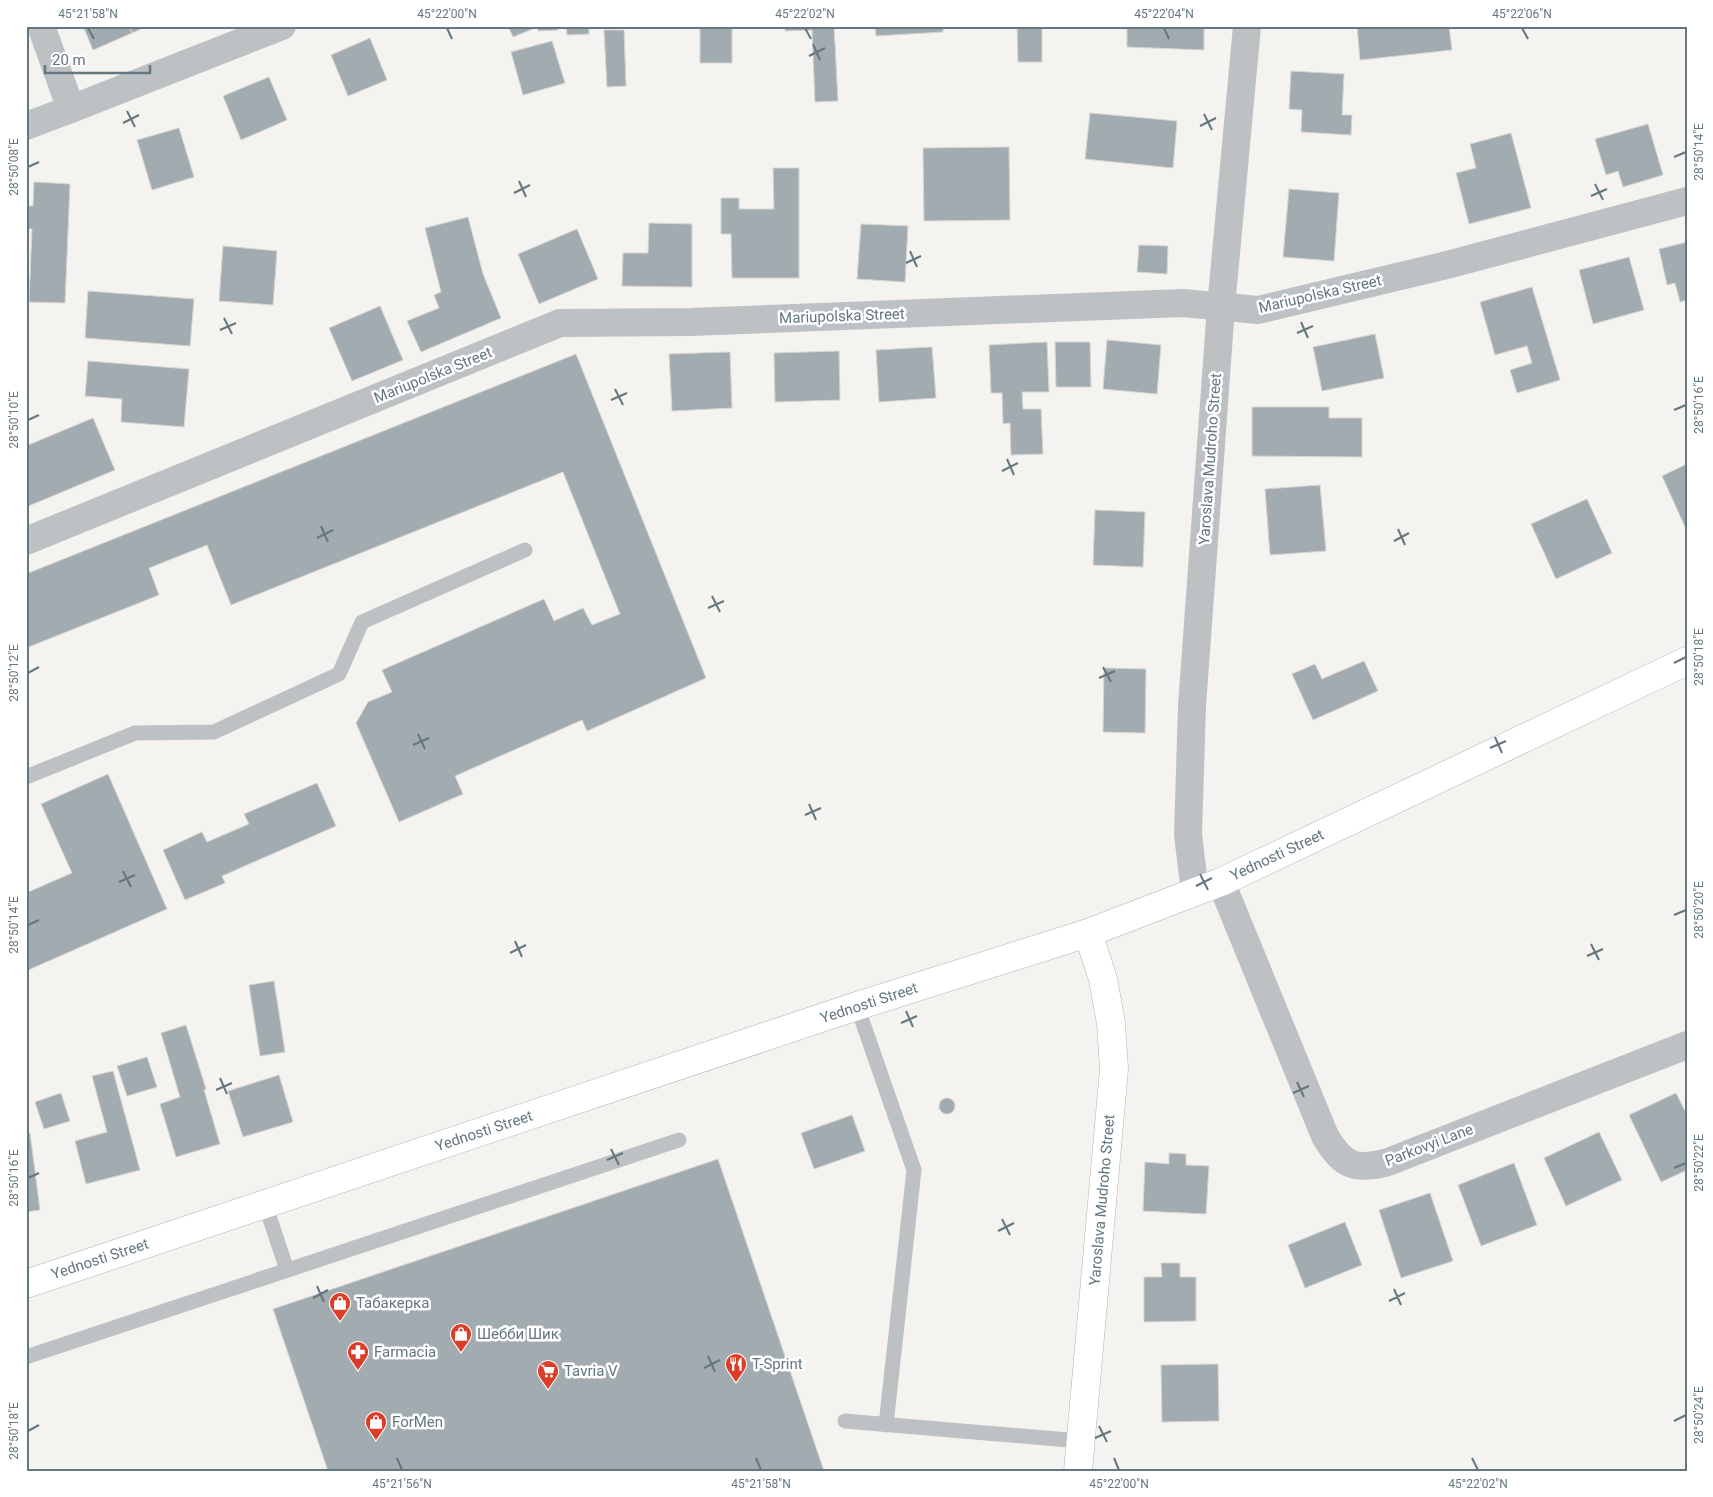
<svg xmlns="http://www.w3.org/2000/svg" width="1713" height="1497" font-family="Roboto,sans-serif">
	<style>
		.building { fill: #a2abaf; stroke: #d5d4d2 }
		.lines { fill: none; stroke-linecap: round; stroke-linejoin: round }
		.secondary-casing { stroke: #adb3b7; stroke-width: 29 }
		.primary-casing { stroke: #aeb4b6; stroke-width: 29 }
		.service { stroke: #bdc1c4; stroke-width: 15 }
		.minor { stroke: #bdc1c4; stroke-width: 28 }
		.tertiary { stroke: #bdc1c4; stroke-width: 28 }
		.secondary { stroke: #fff; stroke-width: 28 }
		.primary { stroke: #fff; stroke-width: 28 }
		.ticks { fill: none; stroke: #64767f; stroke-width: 2 }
		.labels { text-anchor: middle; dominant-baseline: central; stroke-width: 5; stroke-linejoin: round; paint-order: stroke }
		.street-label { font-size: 15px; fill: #64767f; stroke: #fff }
		.poi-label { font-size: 15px; fill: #64767f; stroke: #fff; text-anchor: start }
		.neatline { fill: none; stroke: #64767f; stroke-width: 2 }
		.ticks-label { font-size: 12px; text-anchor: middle; fill: #64767f }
	</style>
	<rect width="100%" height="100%" fill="#f4f3ef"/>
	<path class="building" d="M83,26H129L132,33L93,50Z
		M129,26H148L132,33Z
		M508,26H534L535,28L513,37Z
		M538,26H558V30L538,31Z
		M566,26H589V34L567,35Z
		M700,26H732V63H700Z
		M785,26H834L838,101L815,102L812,30L785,31Z
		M875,26H943V32L876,36Z
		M1017,26H1042V62H1018Z
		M1127,26H1204V50L1127,47Z
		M1357,26H1449L1452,50L1360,60Z
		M604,30H624L626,86L607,87Z
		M370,38L387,80L348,96L331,55Z
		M552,41L565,83L523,95L511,52Z
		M1291,71L1344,74L1342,115H1352L1351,135L1301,132L1302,110L1289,109Z
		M269,77L287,120L241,140L223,96Z
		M1090,113L1177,121L1173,168L1085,159Z
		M1648,124L1663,175L1623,187L1618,171L1606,175L1595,139Z
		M179,128L194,177L152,190L137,140Z
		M1511,133L1531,208L1469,224L1456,173L1476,168L1470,144Z
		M1009,147L1010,220L924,221L923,148Z
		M773,168H799V278H732L731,234H721V198H739V209H774Z
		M34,182L70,184L65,303L29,302L32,229H26V206H33Z
		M1289,189L1339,193L1334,261L1283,257Z
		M468,217L483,274L501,318L421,352L407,321L439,308L434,295L441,292L425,228Z
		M649,223L692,224V287L622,286L623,253H648Z
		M861,224L908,226L905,282L857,279Z
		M577,229L598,279L539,304L518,254Z
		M1687,242V300L1680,302L1675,283L1667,285L1659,249Z
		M1139,245L1168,246L1167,274L1137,272Z
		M223,246L277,251L273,305L219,301Z
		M1629,257L1644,310L1593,324L1579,270Z
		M1532,287L1560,380L1517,393L1510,370L1532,363L1527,346L1495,355L1480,302Z
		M88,291L194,299L190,346L85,338Z
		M380,306L403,360L352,381L329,328Z
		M1375,334L1384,378L1322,391L1313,347Z
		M1107,340L1161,345L1157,394L1103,389Z
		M1047,342L1049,392H1022L1023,409H1041L1043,454L1011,455L1010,423L1003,424L1002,393H991L989,345Z
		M1055,342H1090L1091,387H1056Z
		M932,347L936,398L879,402L876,350Z
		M839,351L840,400L775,402L774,353Z
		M730,352L732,408L672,411L669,354Z
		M576,354L706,678L587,731L582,720L455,776L463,794L399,822L356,723L368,702L392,692L382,670L544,599L554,621L583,608L592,625L620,614L563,472L231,605L207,545L149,568L159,595L26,648V574Z
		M88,361L189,369L184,427L121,422L122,399L85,396Z
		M1252,407H1329V418H1362V457L1252,456Z
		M93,418L115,470L26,507V446Z
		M1687,464V528L1686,529L1662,476Z
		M1320,485L1326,551L1270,555L1265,489Z
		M1587,499L1612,553L1556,579L1531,524Z
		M1095,510L1145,512L1143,567L1093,565Z
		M1364,661L1378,691L1313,720L1292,674L1315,664L1322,679Z
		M1104,668L1146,669L1145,733L1103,732Z
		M108,774L167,909L26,971V893L72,873L41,804Z
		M317,783L336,826L222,876L225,883L185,900L163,850L202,832L207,842L249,824L244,814Z
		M274,981L285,1052L260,1056L249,985Z
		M186,1025L206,1089L204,1090L220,1144L176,1157L160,1104L180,1097L161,1033Z
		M147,1057L157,1087L127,1096L117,1066Z
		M113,1071L140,1170L86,1184L75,1141L107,1132L92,1076Z
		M279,1075L293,1122L243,1137L228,1091Z
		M61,1093L70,1121L44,1129L35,1102Z
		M1676,1093L1687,1115V1170L1661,1182L1629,1115Z
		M939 1106a8 8 0 1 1 16 0a8 8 0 1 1-16 0Z
		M852,1115L865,1151L814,1169L801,1133Z
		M1599,1132L1622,1180L1566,1206L1544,1158Z
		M26,1133H30L40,1210L26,1212Z
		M1169,1153L1186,1154V1165L1209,1166L1206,1214L1143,1211L1145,1162L1169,1164Z
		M718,1159L824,1471H328L273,1309Z
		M1514,1163L1537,1225L1481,1246L1458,1185Z
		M1430,1193L1453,1261L1401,1278L1379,1210Z
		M1345,1222L1362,1265L1305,1288L1288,1245Z
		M1161,1263H1180V1277H1196V1321L1144,1322V1277H1162Z
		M1218,1364L1219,1421L1162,1422L1161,1365Z"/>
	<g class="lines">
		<g class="secondary-casing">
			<path id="secondary" d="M1088,933L1221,882L1687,661"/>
		</g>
		<g class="primary-casing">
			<path id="primary" d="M26,1284L857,1006L1088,933L1103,979L1111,1023L1114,1069L1078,1471"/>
		</g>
		<path class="service" d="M26,777L135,733L214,732L339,674L362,622L525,550
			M857,1006L914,1170L886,1425
			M265,1204L287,1270
			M26,1357L679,1140
			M845,1421L1081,1441"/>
		<path class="minor" d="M71,109L282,26
			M26,541L560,323L690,322L1183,303L1258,310L1443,266L1687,201
			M1221,882L1325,1136C1342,1166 1356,1171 1388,1162L1687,1045"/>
		<path class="tertiary" d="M26,126L71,109L41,26
			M1195,892L1188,835L1192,706L1221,307L1247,26"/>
		<use href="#secondary" class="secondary"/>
		<use href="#primary" class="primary"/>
	</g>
	<path class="ticks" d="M88,28L94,39M447,28L452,39M805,28L811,39M1164,28L1169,39M1522,28L1528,39M813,44L820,60M809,56L825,48M127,111L135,127M1204,114L1212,130M123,123L139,115M1200,126L1216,118M1674,157L1686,152M28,167L39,162M519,181L526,197M1595,184L1603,200M514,193L530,185M1591,196L1607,189M910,251L917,267M906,263L921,256M224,318L232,334M1301,322L1308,338M220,330L236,323M1297,333L1313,326M615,389L623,405M611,400L627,393M1674,410L1686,405M28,420L39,415M1007,459L1014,475M1002,471L1018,463M321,526L328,542M1398,529L1405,545M317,538L333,530M1394,541L1409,533M712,596L720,612M708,608L724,601M1674,663L1686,657M1103,667L1111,682M28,673L39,667M1099,678L1115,671M418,734L425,749M1495,737L1502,753M413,745L429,738M1490,748L1506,741M809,804L816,820M805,815L821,808M123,871L131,887M1200,874L1208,890M119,882L135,875M1196,886L1212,878M1674,915L1686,910M28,925L39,920M515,941L522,957M1591,944L1599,960M510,953L526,945M1587,956L1603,949M906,1011L913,1027M901,1023L917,1016M220,1078L227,1094M1297,1082L1304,1097M216,1090L232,1083M1293,1093L1309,1086M611,1149L619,1165M607,1160L623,1153M1674,1168L1686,1163M28,1178L39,1173M1002,1219L1010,1235M998,1231L1014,1223M317,1286L324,1302M1394,1289L1401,1305M313,1298L328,1290M1389,1301L1405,1293M708,1356L715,1372M704,1368L720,1360M1674,1421L1686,1415M1099,1426L1107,1442M28,1431L39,1425M1095,1438L1111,1431M397,1458L402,1470M756,1458L761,1470M1114,1458L1119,1470M1472,1458L1478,1470"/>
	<defs>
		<g id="shop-pin" transform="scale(1.125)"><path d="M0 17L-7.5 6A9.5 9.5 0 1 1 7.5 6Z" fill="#db3e28" stroke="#fff"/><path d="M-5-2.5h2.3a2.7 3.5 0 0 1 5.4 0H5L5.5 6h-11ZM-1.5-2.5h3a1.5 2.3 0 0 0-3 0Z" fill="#fff"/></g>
		<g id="pharmacy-pin" transform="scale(1.125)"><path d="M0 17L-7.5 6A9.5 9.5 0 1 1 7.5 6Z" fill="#db3e28" stroke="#fff"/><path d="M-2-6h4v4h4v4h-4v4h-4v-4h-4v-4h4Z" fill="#fff"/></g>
		<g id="restaurant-pin" transform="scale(1.125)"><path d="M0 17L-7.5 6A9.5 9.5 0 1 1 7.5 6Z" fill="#db3e28" stroke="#fff"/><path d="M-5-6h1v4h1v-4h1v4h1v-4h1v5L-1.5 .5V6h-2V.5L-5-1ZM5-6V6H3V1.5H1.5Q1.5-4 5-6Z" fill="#fff"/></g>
		<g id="supermarket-pin" transform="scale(1.125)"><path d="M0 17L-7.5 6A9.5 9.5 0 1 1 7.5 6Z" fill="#db3e28" stroke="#fff"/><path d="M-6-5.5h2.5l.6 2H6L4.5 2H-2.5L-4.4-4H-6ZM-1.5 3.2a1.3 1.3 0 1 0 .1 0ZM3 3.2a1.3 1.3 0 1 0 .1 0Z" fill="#fff"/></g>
	</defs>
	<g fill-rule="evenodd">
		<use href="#shop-pin" x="340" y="1303"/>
		<use href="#shop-pin" x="461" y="1334"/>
		<use href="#pharmacy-pin" x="358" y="1352"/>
		<use href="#restaurant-pin" x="736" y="1364"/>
		<use href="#supermarket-pin" x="548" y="1371"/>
		<use href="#shop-pin" x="376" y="1422"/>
	</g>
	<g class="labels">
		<g class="street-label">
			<text transform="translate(1320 294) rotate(-13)">Mariupolska Street</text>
			<text transform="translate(842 316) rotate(-2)">Mariupolska Street</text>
			<text transform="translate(433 375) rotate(-22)">Mariupolska Street</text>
			<text transform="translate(1210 459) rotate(-86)">Yaroslava Mudroho Street</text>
			<text transform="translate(1277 855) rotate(-25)">Yednosti Street</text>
			<text transform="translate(869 1003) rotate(-18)">Yednosti Street</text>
			<text transform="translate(484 1131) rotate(-18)">Yednosti Street</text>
			<text transform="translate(1429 1145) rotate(-21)">Parkovyi Lane</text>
			<text transform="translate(1102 1200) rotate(-85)">Yaroslava Mudroho Street</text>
			<text transform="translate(100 1259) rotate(-18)">Yednosti Street</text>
		</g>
		<g class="poi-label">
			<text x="356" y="1303">Табакерка</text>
			<text x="477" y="1334">Шебби Шик</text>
			<text x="374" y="1352">Farmacia</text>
			<text x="752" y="1364">T-Sprint</text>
			<text x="564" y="1371">Tavria V</text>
			<text x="392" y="1422">ForMen</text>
		</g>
	</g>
	<rect width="1713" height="1497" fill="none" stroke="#ffffff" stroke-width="55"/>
	<path d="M45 65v8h105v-8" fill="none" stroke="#64767f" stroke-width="2.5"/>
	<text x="52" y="65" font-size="15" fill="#64767f" stroke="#ffffff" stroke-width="4" paint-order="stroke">20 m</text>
	<rect x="28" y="28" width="1658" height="1442" class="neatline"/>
	<g class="ticks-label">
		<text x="88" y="18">45°21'58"N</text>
		<text x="447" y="18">45°22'00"N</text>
		<text x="805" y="18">45°22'02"N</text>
		<text x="1164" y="18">45°22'04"N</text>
		<text x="1522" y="18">45°22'06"N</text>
		<text transform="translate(1699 152) rotate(-90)" y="4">28°50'14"E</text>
		<text transform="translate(14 167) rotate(-90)" y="4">28°50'08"E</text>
		<text transform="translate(1699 405) rotate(-90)" y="4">28°50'16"E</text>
		<text transform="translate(14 420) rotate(-90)" y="4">28°50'10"E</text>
		<text transform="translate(1699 657) rotate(-90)" y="4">28°50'18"E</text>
		<text transform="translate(14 673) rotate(-90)" y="4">28°50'12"E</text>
		<text transform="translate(1699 910) rotate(-90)" y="4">28°50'20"E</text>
		<text transform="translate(14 925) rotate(-90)" y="4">28°50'14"E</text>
		<text transform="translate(1699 1163) rotate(-90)" y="4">28°50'22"E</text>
		<text transform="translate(14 1178) rotate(-90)" y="4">28°50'16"E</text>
		<text transform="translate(1699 1415) rotate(-90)" y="4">28°50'24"E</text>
		<text transform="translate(14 1431) rotate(-90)" y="4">28°50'18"E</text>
		<text x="402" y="1488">45°21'56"N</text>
		<text x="761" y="1488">45°21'58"N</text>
		<text x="1119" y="1488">45°22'00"N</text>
		<text x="1478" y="1488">45°22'02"N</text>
	</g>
</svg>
